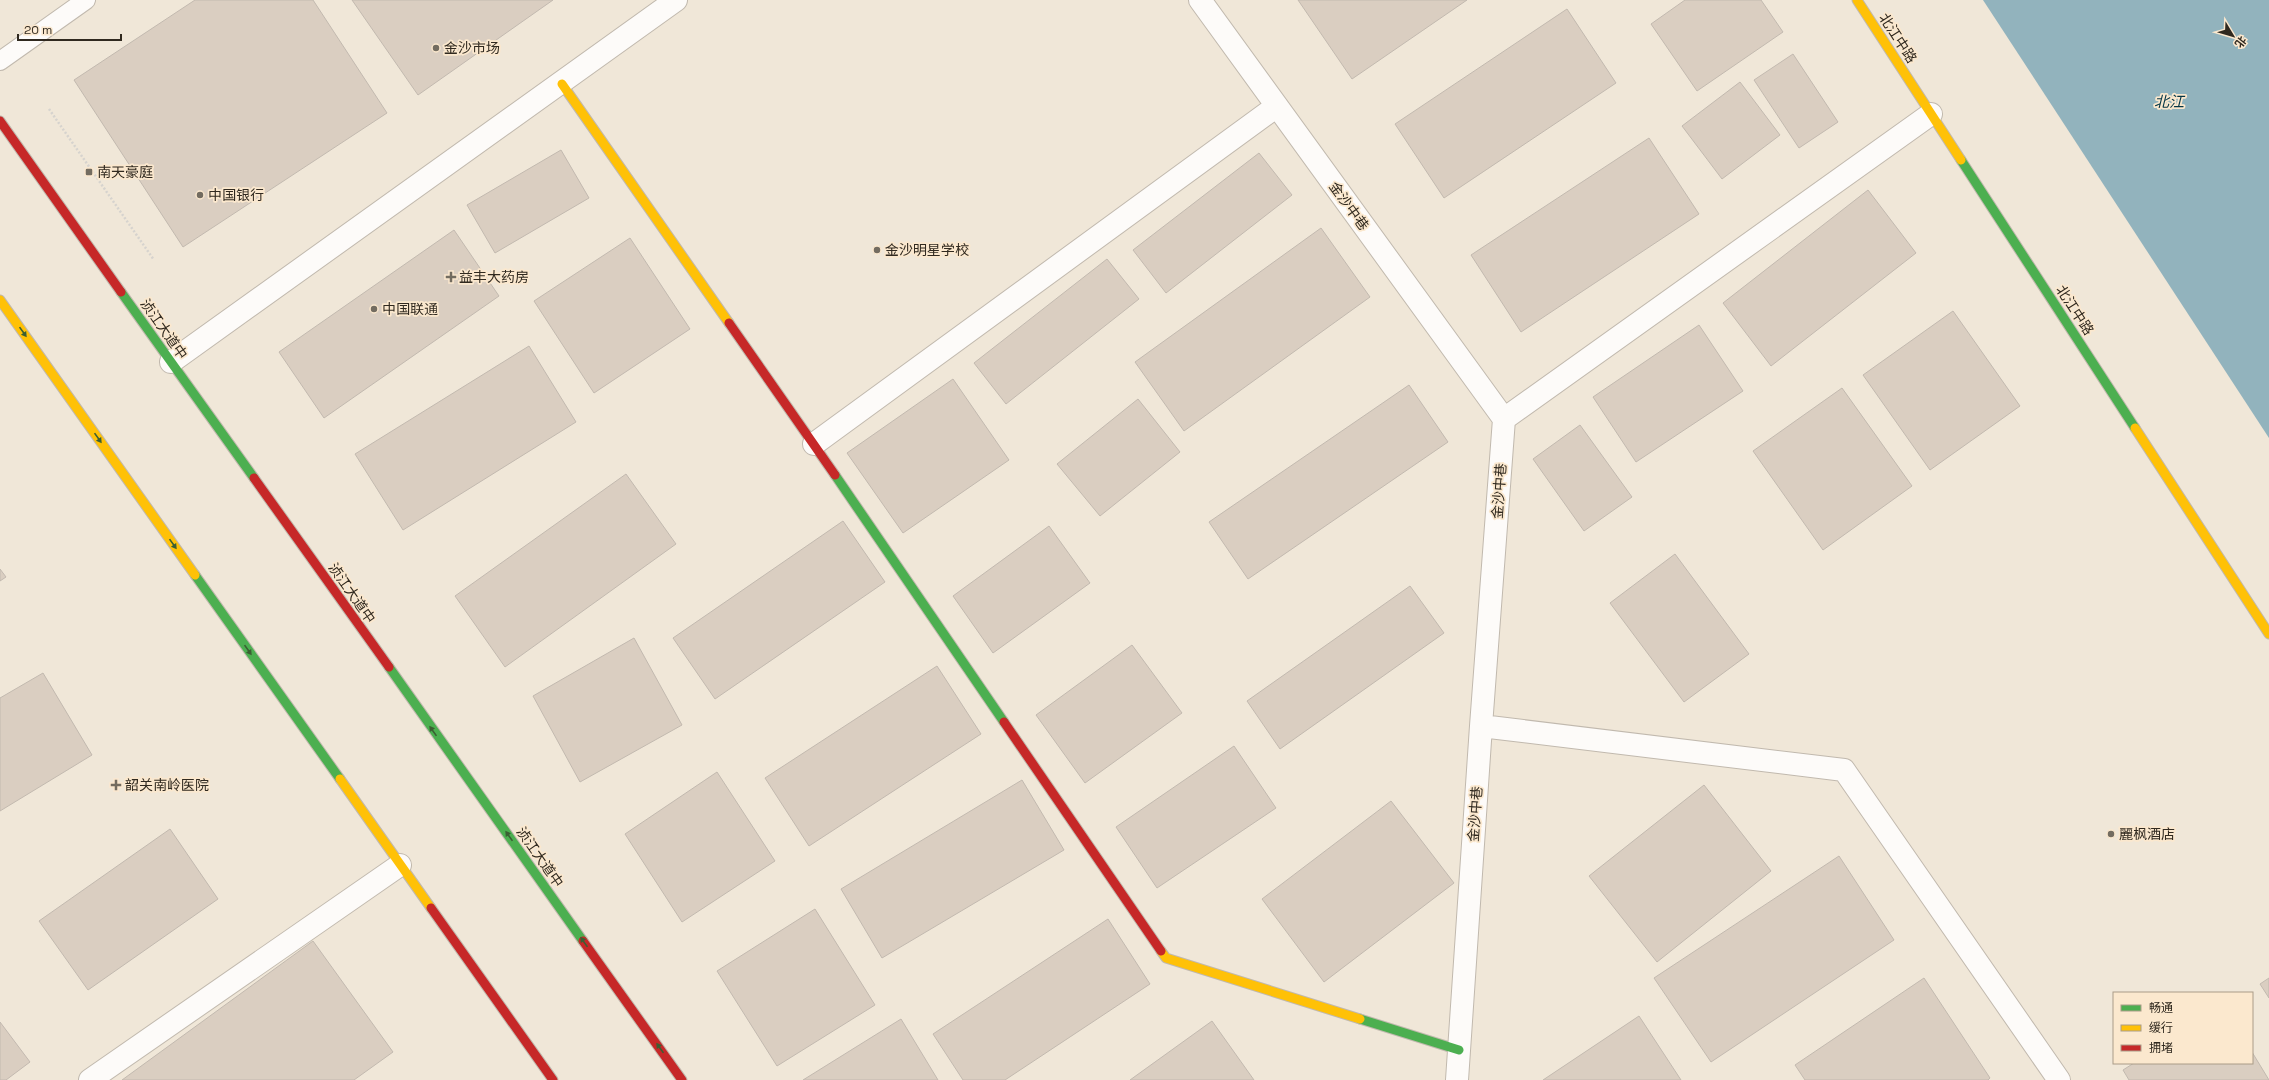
<svg xmlns="http://www.w3.org/2000/svg" width="2269" height="1080" font-family="'Space Grotesk','Noto Sans SC',sans-serif">
	<style>
		.water { fill: #92b3bd }
		.building { fill: #dacec1; stroke: #c2b9af }
		.lines { fill: none; stroke-linecap: round; stroke-linejoin: round }
		.lane-casing { stroke: #c1b9ae; stroke-width: 20 }
		.street-casing { stroke: #c1b9ae; stroke-width: 24 }
		.fast-casing { stroke: #c1b9ae; stroke-width: 11 }
		.slow-casing { stroke: #c1b9ae; stroke-width: 11 }
		.jam-casing { stroke: #c1b9ae; stroke-width: 11 }
		.path { stroke: #d6d3ce; stroke-width: 2.5; stroke-dasharray: 2 2; stroke-linecap: butt }
		.lane { stroke: #fdfbf9; stroke-width: 18 }
		.street { stroke: #fdfbf9; stroke-width: 22 }
		.fast { stroke: #4caf50; stroke-width: 9 }
		.slow { stroke: #ffc107; stroke-width: 9 }
		.jam { stroke: #c62828; stroke-width: 9 }
		.oneway { fill: #3b5f33 }
		.poi-dot { fill: #736c60; stroke: #fbe8ce; stroke-width: 1.5 }
		.labels { text-anchor: middle; dominant-baseline: central; stroke-width: 3.5; stroke-linejoin: round; paint-order: stroke }
		.street-label { font-size: 14px; fill: #30291f; stroke: #fbe8ce }
		.poi-label { font-size: 14px; fill: #30291f; stroke: #fbe8ce; text-anchor: start }
		.water-label { font-size: 15px; font-style: italic; fill: #043545; stroke: #fbe8ce }
	</style>
	<rect width="100%" height="100%" fill="#f0e7d8"/>
	<path class="water" d="M1983,0H2269V438Z"/>
	<path class="building" d="M195,0H313L387,113L183,247L74,80Z
		M352,0H553L418,95Z
		M1298,0H1467L1352,79Z
		M1685,0H1761L1783,32L1697,91L1651,24Z
		M1567,9L1616,83L1444,198L1395,124Z
		M1793,54L1838,122L1799,148L1754,80Z
		M1740,82L1780,135L1722,179L1682,126Z
		M1649,138L1699,214L1521,332L1471,255Z
		M561,150L589,198L495,253L467,205Z
		M1259,153L1292,195L1166,293L1133,250Z
		M1868,190L1916,253L1771,366L1723,303Z
		M1321,228L1370,297L1184,431L1135,362Z
		M454,230L499,296L324,418L279,352Z
		M630,238L690,329L594,393L534,301Z
		M1107,259L1139,299L1006,404L974,363Z
		M1953,311L2020,406L1930,470L1863,375Z
		M1699,325L1743,391L1636,462L1593,397Z
		M529,346L576,422L403,530L355,454Z
		M953,379L1009,460L903,533L847,453Z
		M1409,385L1448,442L1248,579L1209,522Z
		M1842,388L1912,486L1823,550L1753,451Z
		M1138,399L1180,452L1100,516L1057,464Z
		M1580,425L1632,497L1584,531L1533,459Z
		M626,474L676,544L505,667L455,596Z
		M843,521L885,582L715,699L673,638Z
		M1049,526L1090,583L993,653L953,596Z
		M1675,554L1749,654L1684,702L1610,603Z
		M0,569L6,577L0,581Z
		M1410,586L1444,633L1280,749L1247,701Z
		M634,638L682,725L580,782L533,696Z
		M1132,645L1182,713L1085,783L1036,715Z
		M937,666L981,734L809,846L765,778Z
		M43,673L92,755L0,811V698Z
		M1234,746L1276,808L1157,888L1116,827Z
		M717,772L775,861L682,922L625,834Z
		M1022,780L1064,850L882,958L841,889Z
		M1704,785L1771,871L1657,962L1589,876Z
		M1391,801L1454,883L1324,982L1262,899Z
		M170,829L218,899L88,990L39,921Z
		M1839,856L1894,940L1711,1062L1654,978Z
		M815,909L875,1005L777,1066L717,971Z
		M1108,919L1150,984L1005,1080H963L933,1034Z
		M313,941L393,1052L354,1080H122Z
		M1924,978L1990,1078L1988,1080H1805L1795,1065Z
		M2269,978V998L2260,984Z
		M1639,1016L1681,1080H1543Z
		M901,1019L938,1080H803Z
		M1212,1021L1254,1080H1130Z
		M0,1022L30,1062L6,1080H0Z
		M2252,1052L2269,1080H2129L2123,1070L2134,1063H2252Z"/>
	<g class="lines">
		<g class="lane-casing">
			<path id="lane" d="M0,61L86,0"/>
		</g>
		<g class="street-casing">
			<path id="street" d="M1200,0L1504,419L1481,726L1457,1080
				M171,362L676,0
				M1504,419L1931,114
				M814,444L1277,106
				M1481,726L1844,770L2059,1080
				M90,1080L400,865"/>
		</g>
		<g class="fast-casing">
			<path id="fast" d="M1961,160L2135,428
				M121,292L254,478
				M835,475L1004,722
				M195,575L340,779
				M389,667L583,941
				M1360,1019L1459,1050"/>
		</g>
		<g class="slow-casing">
			<path id="slow" d="M1857,0L1961,160
				M562,84L729,323
				M0,300L195,575
				M2135,428L2269,634
				M340,779L431,908
				M1161,951L1166,958L1360,1019"/>
		</g>
		<g class="jam-casing">
			<path id="jam" d="M0,121L121,292
				M729,323L835,475
				M254,478L389,667
				M1004,722L1161,951
				M431,908L553,1080
				M583,941L682,1080"/>
		</g>
		<path class="path" d="M49,109L154,260"/>
		<use href="#lane" class="lane"/>
		<use href="#street" class="street"/>
		<use href="#fast" class="fast"/>
		<use href="#slow" class="slow"/>
		<use href="#jam" class="jam"/>
	</g>
	<defs><path id="oneway-solid" d="M-6-.8H1V-3.2L6.5 0L1 3.2V.8H-6Z"/></defs>
	<g class="oneway">
		<use href="#oneway-solid" transform="translate(23 332) rotate(55)"/>
		<use href="#oneway-solid" transform="translate(98 438) rotate(55)"/>
		<use href="#oneway-solid" transform="translate(173 544) rotate(55)"/>
		<use href="#oneway-solid" transform="translate(248 650) rotate(55)"/>
		<use href="#oneway-solid" transform="translate(433 731) rotate(-125)"/>
		<use href="#oneway-solid" transform="translate(509 836) rotate(-125)"/>
		<use href="#oneway-solid" transform="translate(584 942) rotate(-125)"/>
		<use href="#oneway-solid" transform="translate(660 1048) rotate(-125)"/>
	</g>
	<g class="poi-dot">
		<circle cx="436" cy="48" r="4"/>
		<rect x="85" y="168" width="8" height="8" rx="2"/>
		<circle cx="200" cy="195" r="4"/>
		<circle cx="877" cy="250" r="4"/>
		<path d="M449 271h4v4h4v4h-4v4h-4v-4h-4v-4h4z"/>
		<circle cx="374" cy="309" r="4"/>
		<path d="M114 779h4v4h4v4h-4v4h-4v-4h-4v-4h4z"/>
		<circle cx="2111" cy="834" r="4"/>
	</g>
	<g class="labels">
		<g class="street-label">
			<text transform="translate(1898 38) rotate(57)">北江中路</text>
			<text transform="translate(1349 206) rotate(54)">金沙中巷</text>
			<text transform="translate(2075 310) rotate(57)">北江中路</text>
			<text transform="translate(164 329) rotate(55)">浈江大道中</text>
			<text transform="translate(1499 491) rotate(-86)">金沙中巷</text>
			<text transform="translate(352 593) rotate(55)">浈江大道中</text>
			<text transform="translate(1475 814) rotate(-86)">金沙中巷</text>
			<text transform="translate(540 857) rotate(55)">浈江大道中</text>
		</g>
		<g class="poi-label">
			<text x="444" y="48">金沙市场</text>
			<text x="97" y="172">南天豪庭</text>
			<text x="208" y="195">中国银行</text>
			<text x="885" y="250">金沙明星学校</text>
			<text x="459" y="277">益丰大药房</text>
			<text x="382" y="309">中国联通</text>
			<text x="125" y="785">韶关南岭医院</text>
			<text x="2119" y="834">麗枫酒店</text>
		</g>
		<g class="water-label">
			<text x="2169" y="101">北江</text>
		</g>
	</g>
	<rect x="2113" y="992" width="140" height="72" fill="#fbe8ce" stroke="#aa9c88"/>
	<rect x="2121" y="1005" width="20" height="6" fill="#4caf50" stroke="#aa9c88"/>
	<text x="2149" y="1012" font-size="12" fill="#30291f">畅通</text>
	<rect x="2121" y="1025" width="20" height="6" fill="#ffc107" stroke="#aa9c88"/>
	<text x="2149" y="1032" font-size="12" fill="#30291f">缓行</text>
	<rect x="2121" y="1045" width="20" height="6" fill="#c62828" stroke="#aa9c88"/>
	<text x="2149" y="1052" font-size="12" fill="#30291f">拥堵</text>
	<g transform="translate(2233 36) rotate(128)" stroke="#fbe8ce" stroke-width="3" paint-order="stroke">
	<path d="M0-3L7 15L0 10L-7 15Z" fill="#30291f"/>
	<text y="-6" font-size="11" font-weight="bold" text-anchor="middle" fill="#30291f">北</text>
	</g>
	<path d="M18 34v6h103v-6" fill="none" stroke="#30291f" stroke-width="2"/>
	<text x="24" y="34" font-size="12" fill="#30291f" stroke="#fbe8ce" stroke-width="3" paint-order="stroke">20 m</text>
</svg>
